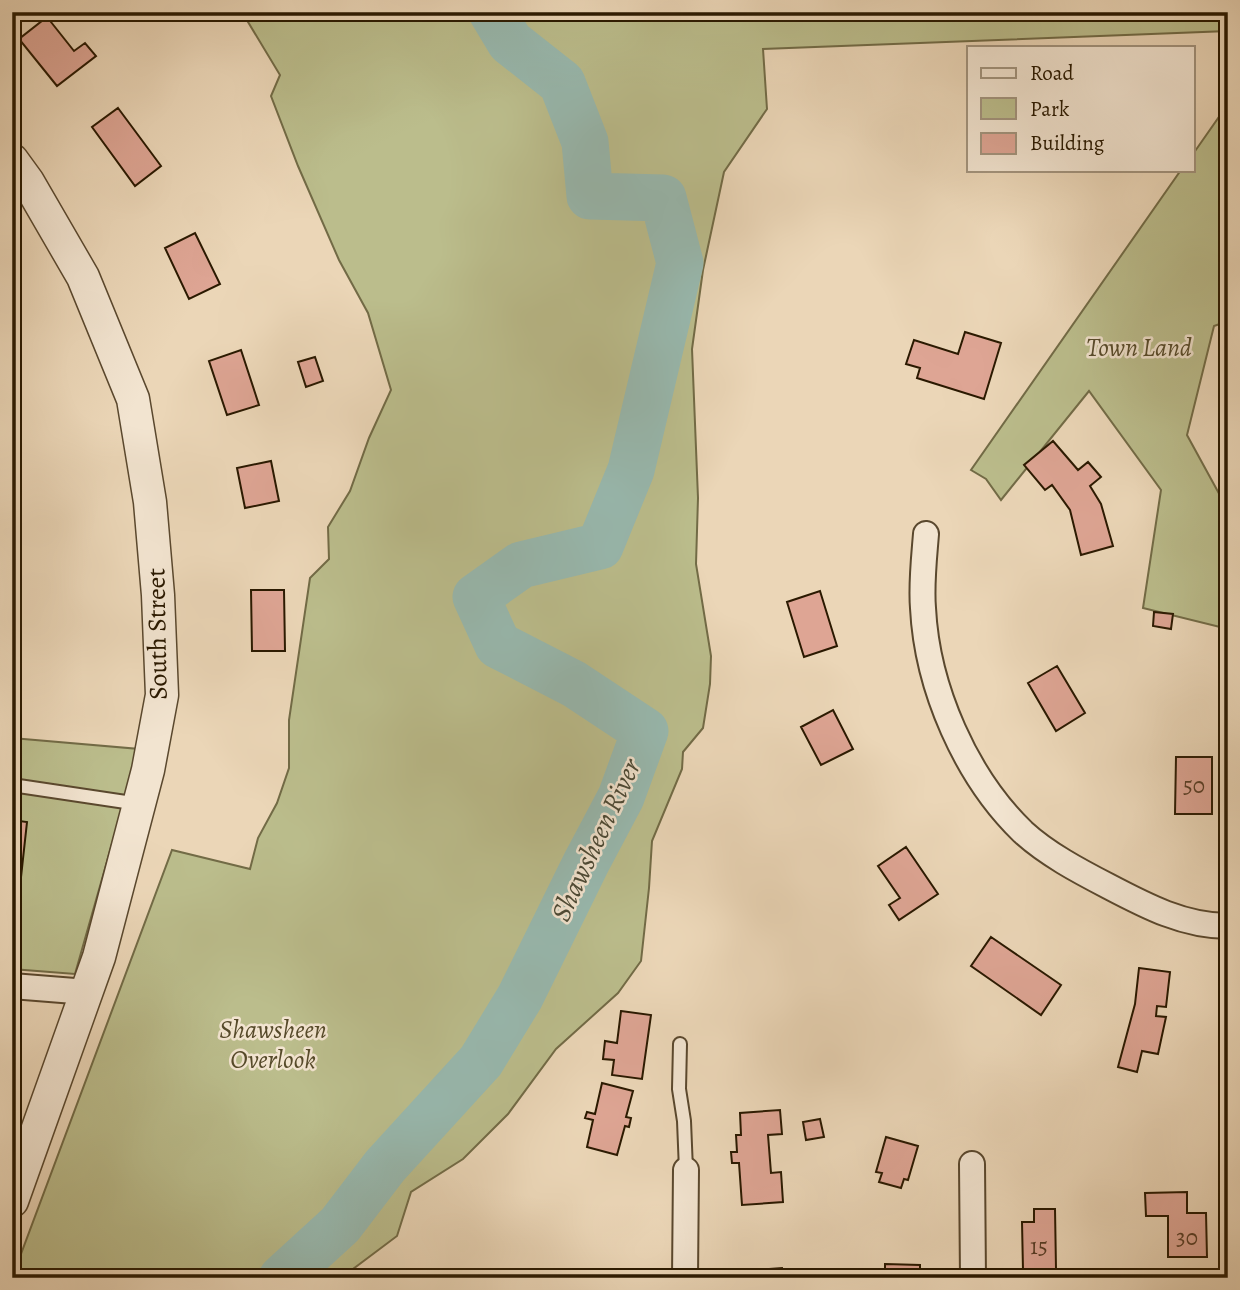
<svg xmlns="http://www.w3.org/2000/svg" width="1240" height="1290" font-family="Alegreya,serif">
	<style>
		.green { fill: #bbbd8c; stroke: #726b46; stroke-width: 2 }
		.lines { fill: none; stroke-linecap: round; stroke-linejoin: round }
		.river { stroke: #98b9af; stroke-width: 47 }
		.building { fill: #dea594; stroke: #2a1900; stroke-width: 2 }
		.service-casing { stroke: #5a482e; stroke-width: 16 }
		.minor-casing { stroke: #5a482e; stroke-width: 28 }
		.tertiary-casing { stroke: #5a482e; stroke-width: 35 }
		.service { stroke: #f2e4d0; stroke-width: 12 }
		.minor { stroke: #f2e4d0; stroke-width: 24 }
		.tertiary { stroke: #f2e4d0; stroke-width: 32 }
		.labels { text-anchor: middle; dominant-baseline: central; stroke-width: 5; stroke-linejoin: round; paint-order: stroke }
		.number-label { font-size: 23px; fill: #573c25 }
		.park-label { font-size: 26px; font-style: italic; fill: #564a2a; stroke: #f2e4d0 }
		.street-label { font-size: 26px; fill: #2a1900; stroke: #f2e4d0 }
		.water-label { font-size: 28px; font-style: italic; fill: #4b4935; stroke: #f2e4d0 }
	</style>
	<rect width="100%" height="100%" fill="#ebd6b7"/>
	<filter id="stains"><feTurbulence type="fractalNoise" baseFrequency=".00286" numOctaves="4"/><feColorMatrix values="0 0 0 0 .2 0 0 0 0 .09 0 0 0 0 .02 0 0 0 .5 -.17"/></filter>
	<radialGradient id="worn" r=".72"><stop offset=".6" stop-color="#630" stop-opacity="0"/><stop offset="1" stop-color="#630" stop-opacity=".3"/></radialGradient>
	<path class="green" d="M242,12H1228V31L763,49L767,109L724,172L703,270L692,349L698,498L696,564L711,656L710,684L703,728L683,752L682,769L652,841L649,888L641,961L618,993L556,1049L508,1114L463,1159L411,1192L397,1236L341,1278H12L172,850L250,869L258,838L277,803L289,768V720L310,578L329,559L328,527L350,491L369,438L391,390L368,313L339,260L298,166L271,96L280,75Z
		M1228,104V321L1214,326L1187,435L1228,510V629L1143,608L1161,490L1089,391L1001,500L986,479L971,470L1181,170H1193V154Z
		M12,738L139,749L75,974L12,969Z"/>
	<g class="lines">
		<path class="river" d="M282,1278L340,1225L385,1166L481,1061L520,997L586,863L621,797L645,731L574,684L498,645L476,597L521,565L600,546L631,470L680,263L663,198L590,196L585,142L562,83L510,42L492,12"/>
	</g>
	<path class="building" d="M47,17L74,51L85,43L96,56L57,86L19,39Z
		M118,108L161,166L135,186L92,127Z
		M195,233L220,284L189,299L165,248Z
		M965,332L1001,343L984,399L917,378L920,368L906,364L914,340L958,354Z
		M241,350L259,405L227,415L209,361Z
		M315,357L323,381L306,387L298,362Z
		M1053,441L1078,470L1088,462L1101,477L1090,486L1101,504L1113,546L1081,555L1070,510L1052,485L1045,490L1024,465Z
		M271,461L279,501L245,508L237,468Z
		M251,590H284L285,651H252Z
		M820,591L837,646L804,657L787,602Z
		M1154,612L1173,614L1171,629L1153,626Z
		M1057,666L1085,713L1056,731L1028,683Z
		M833,710L853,749L821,765L801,727Z
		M1176,757H1212V814H1175Z
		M12,820L27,822L15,932H12Z
		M906,847L938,894L899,920L889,905L900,898L878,866Z
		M991,937L1061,985L1041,1015L971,966Z
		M1139,968L1170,972L1166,1007L1157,1006L1156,1016L1166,1017L1158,1054L1142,1051L1137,1072L1118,1067L1135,1004Z
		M621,1011L651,1015L642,1079L612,1075L614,1060L603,1059L605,1041L617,1043Z
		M602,1083L633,1091L626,1117L631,1118L629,1127L625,1126L617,1155L587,1147L593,1120L585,1118L587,1112L595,1114Z
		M780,1110L782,1134L768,1135L771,1173L781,1172L783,1202L742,1205L739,1163H732L731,1152H737L736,1135H741L740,1113Z
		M820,1119L824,1137L806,1140L803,1122Z
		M886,1137L918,1146L908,1180L904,1179L901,1188L879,1182L882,1173L876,1172Z
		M1187,1192V1213H1206L1207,1257H1168V1216H1146L1145,1193Z
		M1034,1209H1055L1056,1269L1023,1270L1022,1222H1034Z
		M885,1264L920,1265V1278H885Z
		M782,1268L783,1278H755V1270Z"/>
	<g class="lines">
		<g class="service-casing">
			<path id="service" d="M12,785L139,804
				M680,1044L679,1089L684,1121L686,1170"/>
		</g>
		<g class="minor-casing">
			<path id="minor" d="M926,534C924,559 921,584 923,608C927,688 966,777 1023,832C1047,854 1079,871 1108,886C1146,906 1184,926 1228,926
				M12,986L87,992
				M972,1164L973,1278
				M685,1278L686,1170"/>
		</g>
		<g class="tertiary-casing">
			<path id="tertiary" d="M12,160L28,182L83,277L133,399L150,502L158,595L162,695L148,770L99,957L12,1201"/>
		</g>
		<use href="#service" class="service"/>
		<use href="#minor" class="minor"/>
		<use href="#tertiary" class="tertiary"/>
	</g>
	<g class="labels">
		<g class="number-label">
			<text x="1194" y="785">50</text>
			<text x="1187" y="1237">30</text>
			<text x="1039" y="1246">15</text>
		</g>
		<g class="park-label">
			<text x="1139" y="347">Town Land</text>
			<text x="273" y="1029">Shawsheen<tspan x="273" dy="30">Overlook</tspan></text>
		</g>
		<g class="street-label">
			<text transform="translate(157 634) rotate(-91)">South Street</text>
		</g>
		<g class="water-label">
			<text transform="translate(596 840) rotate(-65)">Shawsheen River</text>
		</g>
	</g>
	<rect width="1240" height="1290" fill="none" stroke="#ebd6b7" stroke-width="42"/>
	<rect x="14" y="14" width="1212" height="1262" fill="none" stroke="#2a1900" stroke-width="3.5"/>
	<rect x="21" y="21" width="1198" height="1248" fill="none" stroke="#2a1900" stroke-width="2"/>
	<rect x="967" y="46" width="228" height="126" fill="#f2e4d0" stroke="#a2937d" stroke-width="2"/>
	<rect x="981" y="68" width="35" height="10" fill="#f2e4d0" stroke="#a2937d" stroke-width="2"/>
	<text x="1030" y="80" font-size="21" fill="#2a1900">Road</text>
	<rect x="981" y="98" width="35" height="21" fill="#bbbd8c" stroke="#a2937d" stroke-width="2"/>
	<text x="1030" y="116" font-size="21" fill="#2a1900">Park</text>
	<rect x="981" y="133" width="35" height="21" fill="#dea594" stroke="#a2937d" stroke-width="2"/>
	<text x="1030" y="150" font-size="21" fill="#2a1900">Building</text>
	<rect width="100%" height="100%" filter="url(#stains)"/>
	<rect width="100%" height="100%" fill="url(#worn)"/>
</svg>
